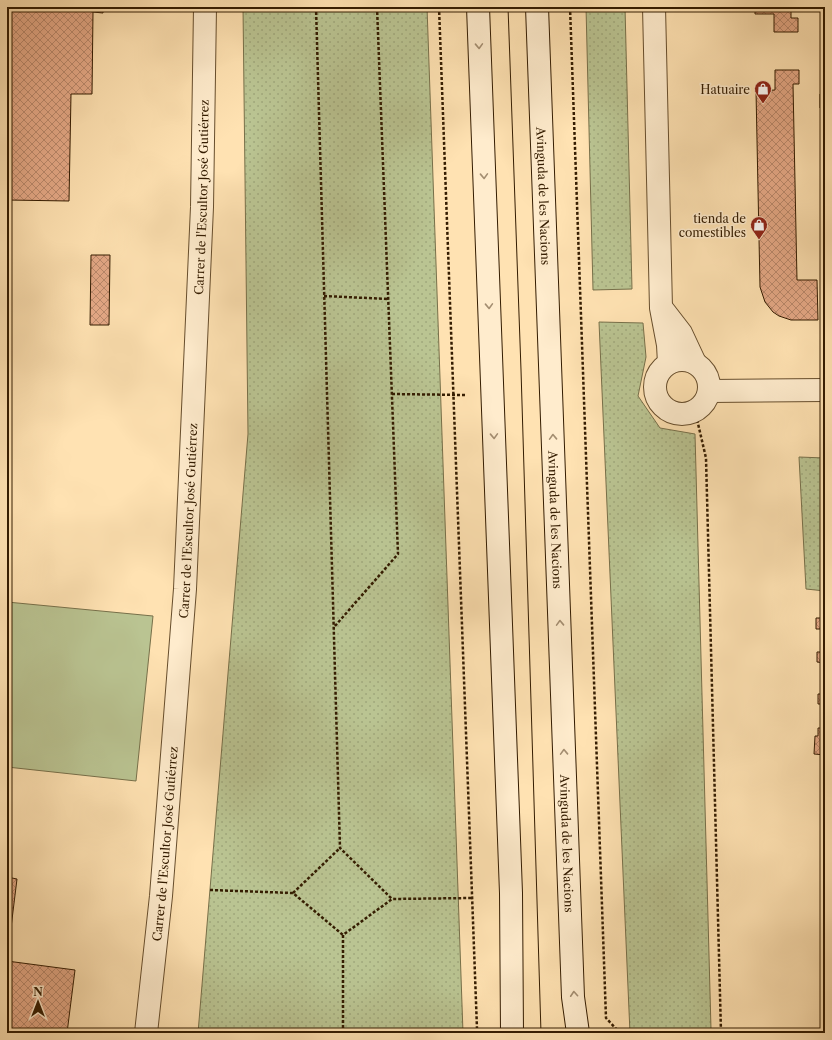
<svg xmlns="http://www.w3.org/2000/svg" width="832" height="1040" font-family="'Libre Caslon Text',serif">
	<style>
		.green { fill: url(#green-dots); stroke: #77704a }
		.pitch { fill: #bac492; stroke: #77704a }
		.building { fill: url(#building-cross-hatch); stroke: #341c01 }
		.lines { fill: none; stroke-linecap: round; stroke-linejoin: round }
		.pedestrian-casing { stroke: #674e2d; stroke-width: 24 }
		.minor-casing { stroke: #674e2d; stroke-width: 24 }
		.secondary-casing { stroke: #341c01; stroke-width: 24 }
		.path { stroke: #341c01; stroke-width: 2.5; stroke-dasharray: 3 2; stroke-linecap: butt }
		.pedestrian { stroke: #ffeccd; stroke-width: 22 }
		.minor { stroke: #ffeccd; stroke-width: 22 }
		.secondary { stroke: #ffeccd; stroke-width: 22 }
		.tram { stroke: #341c01; stroke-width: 1 }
		.oneway { stroke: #a48e71 }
		.labels { text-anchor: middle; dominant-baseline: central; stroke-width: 3; stroke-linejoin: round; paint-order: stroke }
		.poi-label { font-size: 12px; fill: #341c01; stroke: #ffeccd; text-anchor: end }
		.street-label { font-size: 12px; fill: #341c01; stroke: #ffeccd }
	</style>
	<defs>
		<pattern id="green-dots" width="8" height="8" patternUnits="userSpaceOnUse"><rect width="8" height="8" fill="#bac492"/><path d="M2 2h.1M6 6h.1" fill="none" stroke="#a0a87c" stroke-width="1.8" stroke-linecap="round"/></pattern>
		<pattern id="building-cross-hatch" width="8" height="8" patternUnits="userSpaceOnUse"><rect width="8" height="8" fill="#e5a987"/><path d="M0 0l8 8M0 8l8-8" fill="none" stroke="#ba896c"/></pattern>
	</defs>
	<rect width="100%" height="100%" fill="#ffe2b2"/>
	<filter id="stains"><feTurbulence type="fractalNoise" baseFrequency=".005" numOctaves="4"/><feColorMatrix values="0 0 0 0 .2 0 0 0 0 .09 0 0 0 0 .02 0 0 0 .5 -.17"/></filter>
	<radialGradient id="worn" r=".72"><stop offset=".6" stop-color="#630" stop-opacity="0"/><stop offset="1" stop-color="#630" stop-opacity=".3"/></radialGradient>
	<path class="green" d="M243,7H427L463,1033H198L248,434Z
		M586,7H625L632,289L593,290Z
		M599,322L643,323L646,357L638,396L660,428L695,434L711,1029L630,1033Z
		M799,457L825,458V591L806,589Z"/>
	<path class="pitch" d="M821,239H825V357H822Z
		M7,602L153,616L136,781L7,767Z"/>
	<path class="building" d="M7,7H103V13L93,12L92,94H71L69,201L7,200Z
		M755,7H791V18H798V32H774V14H755Z
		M819,7H825V10H819Z
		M775,70H799V84H793L797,280H817L818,320H791L779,316L773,312L765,302L760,287L756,91L775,90Z
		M820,94H825V108H820Z
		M822,177H825V191H822Z
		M91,255H110L109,325H90Z
		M816,618H825V663L817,662V652H823V629H816Z
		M818,694H825V755L814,754L815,736H818V728H825V704H818Z
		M7,877L17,879L8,952L7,951Z
		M7,961L75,970L67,1033H7Z
		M823,965H825V983H823Z"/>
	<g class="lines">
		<g class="pedestrian-casing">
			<path id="pedestrian" d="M710,391L825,390"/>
		</g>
		<g class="minor-casing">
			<g id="minor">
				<path d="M654,7L661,308L668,345L669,363"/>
				<path d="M664,311L681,333L695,363"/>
				<circle cx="682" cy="387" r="27"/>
				<path id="s1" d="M146,1033L161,896L185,589L202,207L205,7"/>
			</g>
		</g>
		<g class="secondary-casing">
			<g id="secondary">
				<path d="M478,7L511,893L512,1033"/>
				<path id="s2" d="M537,7L573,997L578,1033"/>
			</g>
		</g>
		<path class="path" d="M316,7L340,848L392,899
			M439,7L477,1029L471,1033
			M570,7L606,1018L620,1033
			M324,296L388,299
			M392,394L465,395
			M696,415L706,458L721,1033
			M335,626L398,554L377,7
			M210,890L293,893L343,935
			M293,893L340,848
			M343,1033V935L392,899L472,898"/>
		<use href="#pedestrian" class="pedestrian"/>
		<use href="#minor" class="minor"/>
		<use href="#secondary" class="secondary"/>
		<path class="tram" d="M508,7L521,370L541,1033"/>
	</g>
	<defs><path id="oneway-chevron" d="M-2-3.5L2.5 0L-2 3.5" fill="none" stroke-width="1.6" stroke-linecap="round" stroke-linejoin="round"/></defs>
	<g class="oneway">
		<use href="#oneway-chevron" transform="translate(479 46) rotate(88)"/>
		<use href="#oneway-chevron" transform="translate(484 176) rotate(88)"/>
		<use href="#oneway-chevron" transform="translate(489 306) rotate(88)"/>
		<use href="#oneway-chevron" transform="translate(494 436) rotate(88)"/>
		<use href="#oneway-chevron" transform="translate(553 437) rotate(-92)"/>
		<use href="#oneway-chevron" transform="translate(560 623) rotate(-92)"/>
		<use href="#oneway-chevron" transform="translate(564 752) rotate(-92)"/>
		<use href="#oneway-chevron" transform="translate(574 994) rotate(-94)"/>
	</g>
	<defs>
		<g id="shop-pin" transform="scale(0.9)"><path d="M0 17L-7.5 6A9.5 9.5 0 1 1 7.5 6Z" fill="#8f2418" stroke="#ffeccd"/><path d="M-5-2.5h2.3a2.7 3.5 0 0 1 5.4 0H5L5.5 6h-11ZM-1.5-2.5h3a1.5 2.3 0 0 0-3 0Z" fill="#fff"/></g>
	</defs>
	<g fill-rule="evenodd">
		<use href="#shop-pin" x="763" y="89"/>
		<use href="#shop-pin" x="759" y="225"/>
	</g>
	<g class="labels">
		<g class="poi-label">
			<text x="750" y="89">Hatuaire</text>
			<text x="746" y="218">tienda de<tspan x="746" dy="14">comestibles</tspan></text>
		</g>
		<g class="street-label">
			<text stroke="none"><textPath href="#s2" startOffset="189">Avinguda de les Nacions</textPath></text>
			<text stroke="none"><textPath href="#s1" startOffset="838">Carrer de l'Escultor José Gutiérrez</textPath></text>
			<text stroke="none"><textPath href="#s2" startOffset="513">Avinguda de les Nacions</textPath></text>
			<text stroke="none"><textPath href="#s1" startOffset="514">Carrer de l'Escultor José Gutiérrez</textPath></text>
			<text stroke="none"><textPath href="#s1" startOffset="190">Carrer de l'Escultor José Gutiérrez</textPath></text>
			<text stroke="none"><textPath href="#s2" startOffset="837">Avinguda de les Nacions</textPath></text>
		</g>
	</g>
	<rect width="832" height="1040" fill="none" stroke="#ffe2b2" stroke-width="24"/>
	<rect x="8" y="8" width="816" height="1024" fill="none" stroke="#341c01" stroke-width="2"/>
	<rect x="12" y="12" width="808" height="1016" fill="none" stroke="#341c01"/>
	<g transform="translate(38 1002)" stroke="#ffeccd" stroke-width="3" paint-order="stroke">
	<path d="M0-3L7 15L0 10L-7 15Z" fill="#341c01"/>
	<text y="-6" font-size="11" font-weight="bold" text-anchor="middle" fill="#341c01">N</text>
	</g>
	<rect width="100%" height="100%" filter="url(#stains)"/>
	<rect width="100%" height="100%" fill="url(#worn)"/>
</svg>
